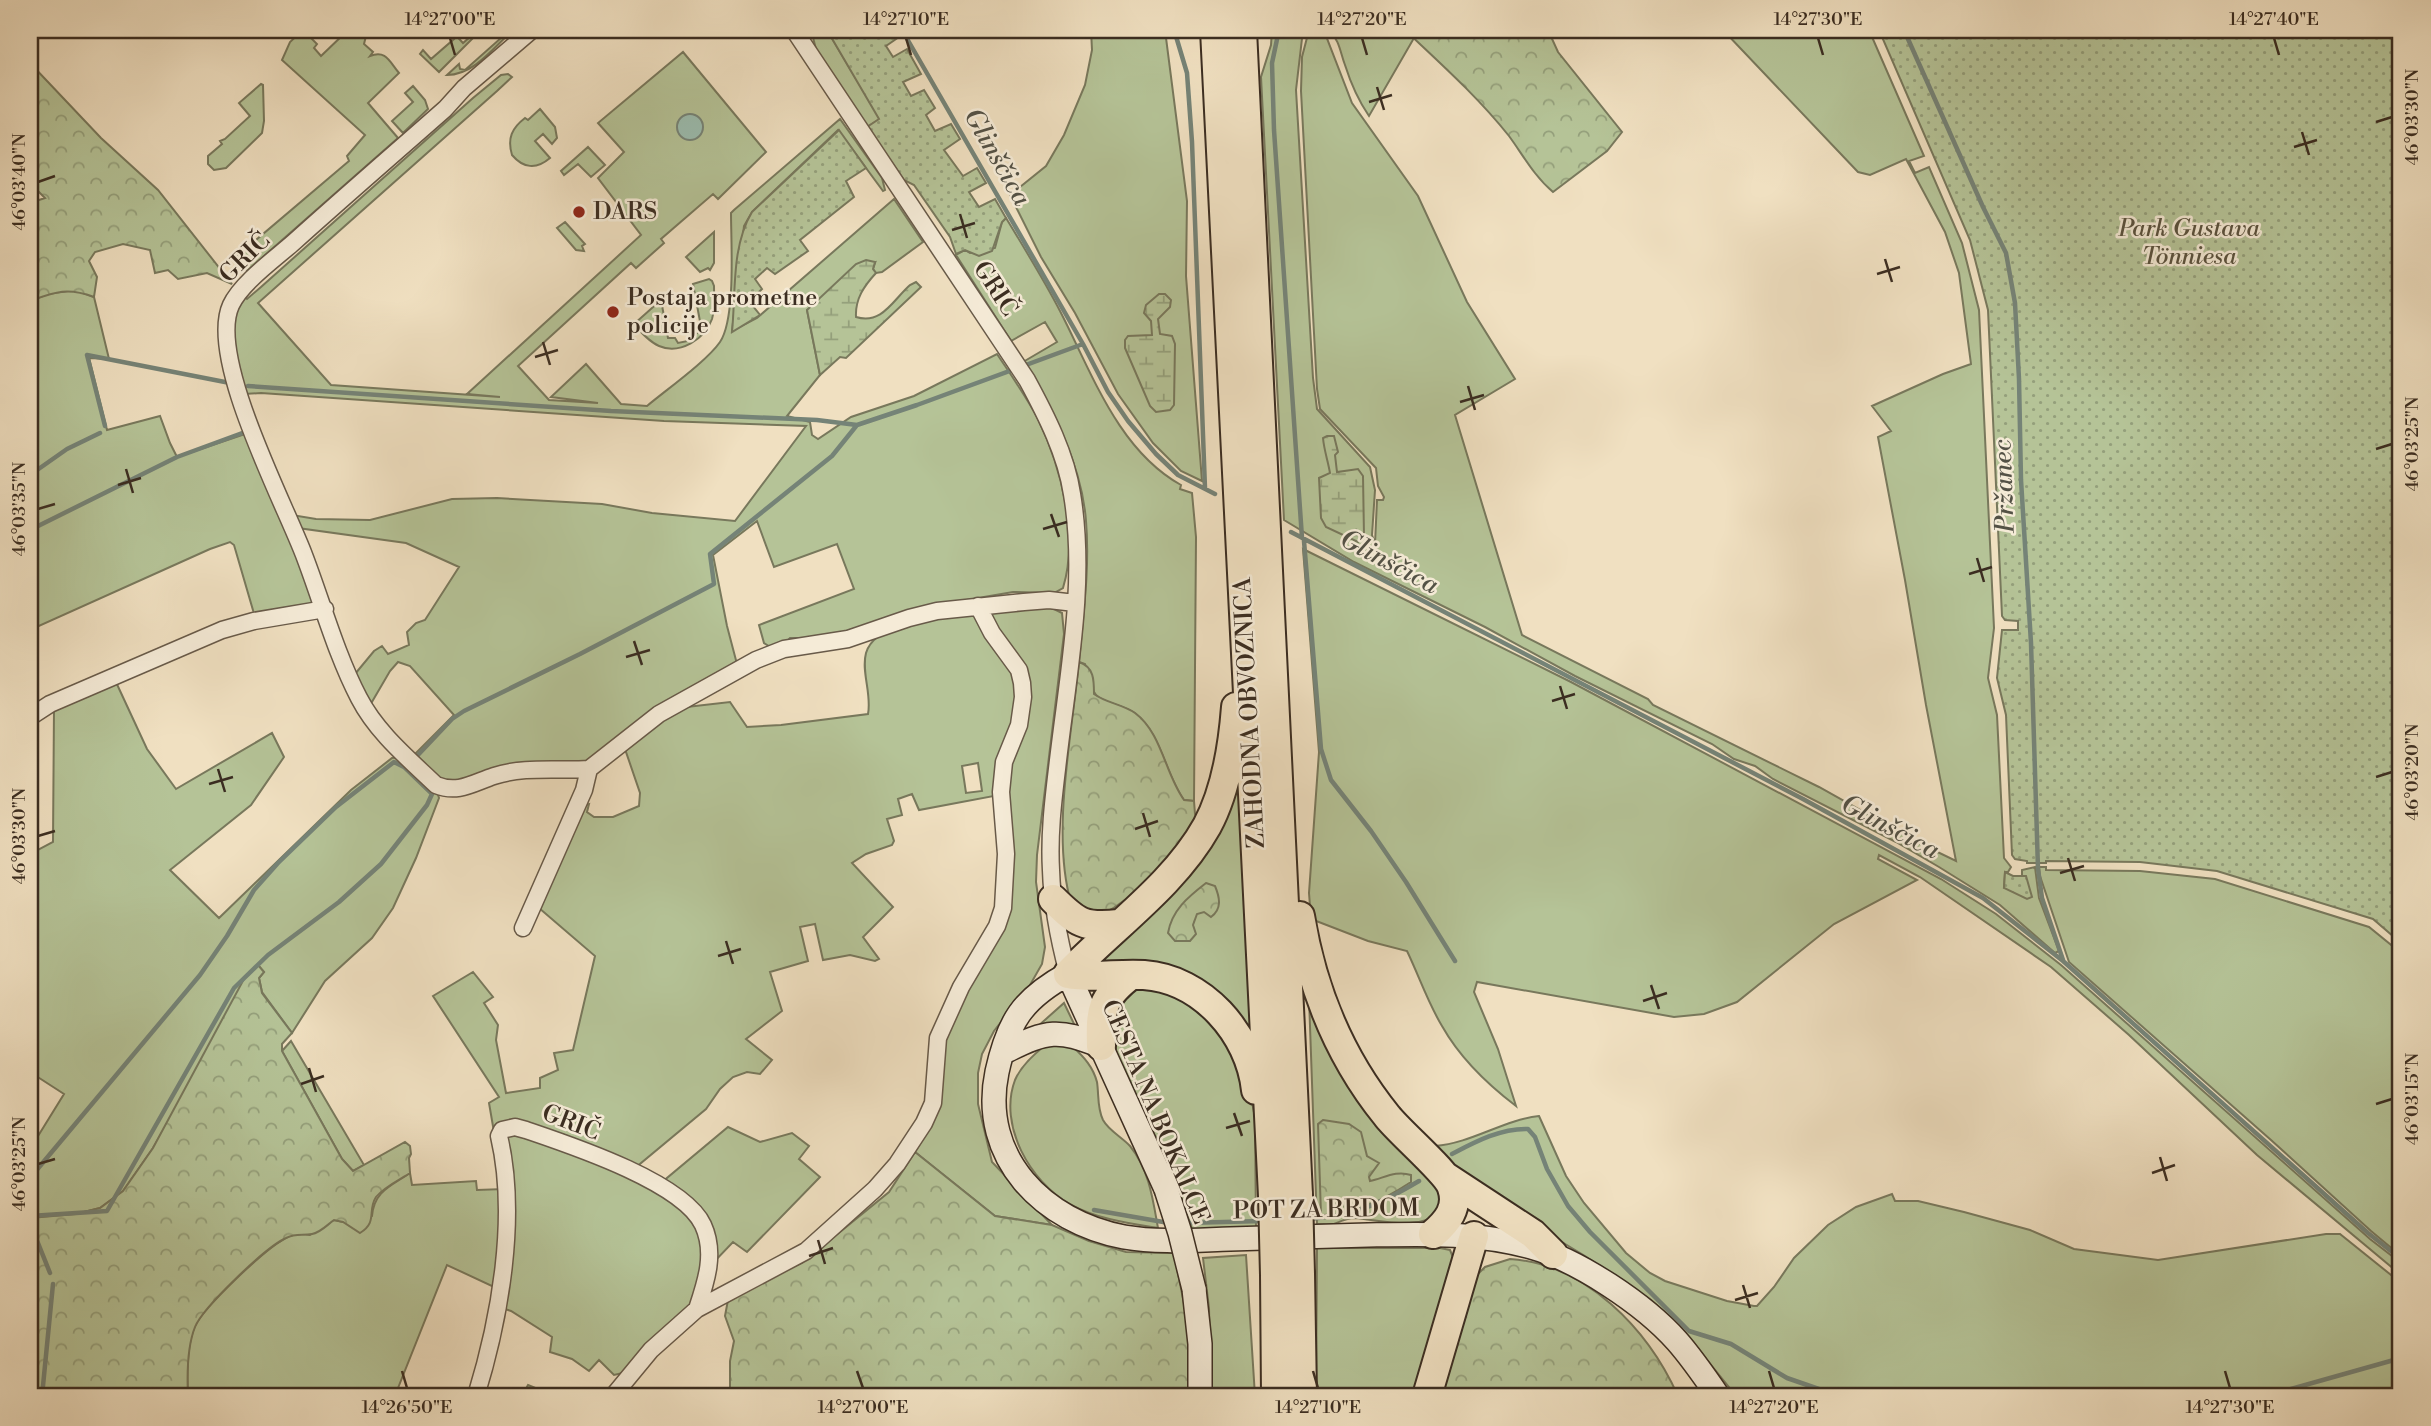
<svg xmlns="http://www.w3.org/2000/svg" width="2431" height="1426" font-family="'Libre Bodoni',serif">
	<style>
		.grass { fill: #b5c397; stroke: #78785c; stroke-width: 2; fill-rule: evenodd }
		.forest { fill: url(#forest-crowns); stroke: #78785c; stroke-width: 2 }
		.wetland { fill: url(#wetland-marsh); stroke: #78785c; stroke-width: 2 }
		.park { fill: url(#park-dots); stroke: #78785c; stroke-width: 2 }
		.water { fill: #9bbdb0; stroke: #758377; stroke-width: 2 }
		.lines { fill: none; stroke-linecap: round; stroke-linejoin: round }
		.stream { stroke: #758377; stroke-width: 4.5 }
		.street-casing { stroke: #685a49; stroke-width: 19 }
		.secondary-casing { stroke: #3b2d21; stroke-width: 26 }
		.highway-casing { stroke: #3b2d21; stroke-width: 32 }
		.street { stroke: #f5ebd7; stroke-width: 16 }
		.secondary { stroke: #f5ebd7; stroke-width: 23 }
		.highway { stroke: #f0e0c1; stroke-width: 28 }
		.secondary-bridge-casing { stroke: #3b2d21; stroke-width: 26; stroke-linecap: butt }
		.highway-bridge-casing { stroke: #3b2d21; stroke-width: 32; stroke-linecap: butt }
		.secondary-bridge { stroke: #f5ebd7; stroke-width: 23 }
		.highway-bridge { stroke: #f0e0c1; stroke-width: 28 }
		.ticks { fill: none; stroke: #3b2d21; stroke-width: 2.5 }
		.poi-dot { fill: #8f2418; stroke: #f5ebd7; stroke-width: 2.5 }
		.labels { text-anchor: middle; dominant-baseline: central; stroke-width: 5; stroke-linejoin: round; paint-order: stroke }
		.poi-label { font-size: 24px; fill: #3b2d21; stroke: #f5ebd7; text-anchor: start }
		.park-label { font-size: 24px; font-style: italic; fill: #5a523e; stroke: #f5ebd7 }
		.street-label { font-size: 24px; fill: #3b2d21; stroke: #f5ebd7 }
		.water-label { font-size: 26px; font-style: italic; fill: #535145; stroke: #f5ebd7 }
		.neatline { fill: none; stroke: #3b2d21; stroke-width: 2.5 }
		.ticks-label { font-size: 18px; text-anchor: middle; fill: #3b2d21 }
	</style>
	<defs>
		<pattern id="forest-crowns" width="20" height="18" patternUnits="userSpaceOnUse" patternTransform="scale(1.75)"><rect width="20" height="18" fill="#b5c397"/><path d="M2 6a3 3 0 1 1 6 0M12 15a3 3 0 1 1 6 0" fill="none" stroke="#949f7b"/></pattern>
		<pattern id="wetland-marsh" width="20" height="14" patternUnits="userSpaceOnUse" patternTransform="scale(1.75)"><rect width="20" height="14" fill="#b5c397"/><path d="M1 5h8M5 5V1M11 12h8M15 12V8" fill="none" stroke="#949f7b"/></pattern>
		<pattern id="park-dots" width="8" height="8" patternUnits="userSpaceOnUse" patternTransform="scale(1.75)"><rect width="8" height="8" fill="#b5c397"/><path d="M2 2h.1M6 6h.1" fill="none" stroke="#949f7b" stroke-width="1.8" stroke-linecap="round"/></pattern>
	</defs>
	<rect width="100%" height="100%" fill="#f0e0c1"/>
	<filter id="stains"><feTurbulence type="fractalNoise" baseFrequency=".00286" numOctaves="4"/><feColorMatrix values="0 0 0 0 .2 0 0 0 0 .09 0 0 0 0 .02 0 0 0 .5 -.17"/></filter>
	<radialGradient id="worn" r=".72"><stop offset=".6" stop-color="#630" stop-opacity="0"/><stop offset="1" stop-color="#630" stop-opacity=".3"/></radialGradient>
	<path class="grass" d="M303,30L317,44L314,48L321,56L345,33L349,37L357,30H362L366,36L364,44L373,52L370,56C386,50 389,61 399,73L368,103L398,138L247,271L237,256L349,161L347,156L365,135L282,60L290,42Z
		M447,30H451L463,43L478,30H481L439,72L420,54L423,50L431,59L454,39Z
		M510,30H513C494,47 474,75 447,75L459,64L460,69L465,70Z
		M811,30H827L880,119L867,127L816,49Z
		M1091,30H1165L1187,201L1186,276L1202,481L1181,471L1153,443L1118,394L1075,313L1041,257L1010,195L1046,166L1064,135L1085,85L1092,50Z
		M1272,30H1303L1296,90L1313,378L1317,409L1370,467L1375,490L1372,535L1375,544L1377,500H1383L1384,497L1378,486L1376,468L1320,409L1317,389L1301,91L1302,57L1309,30H1318L1326,36L1352,103L1418,196L1467,302L1515,379L1455,415L1522,635L1648,699L1653,705L1819,787L1921,844L1956,861L1926,705L1905,580L1878,437L1891,431L1872,406L1943,374L1971,364L1959,273L1945,232L1906,159L1870,175L1858,172L1723,30H1869L1924,156L1909,161L1915,173L1929,167L1962,243L1979,310L1994,628L1988,678L1997,715L2004,858L2011,867L2008,872H2005L2004,887L2022,876V870L2035,867L2039,898L2059,951L2055,953L2000,905L1939,867L1896,842L1773,779L1755,766L1734,759L1712,744L1575,676L1485,627L1354,562L1284,520L1261,77L1271,45Z
		M1329,30H1405L1414,38L1369,116C1358,100 1351,84 1345,65C1340,52 1340,41 1329,30Z
		M683,52L766,152L718,199L713,194L661,239L664,243L636,268L631,263L518,366L549,400L598,403L551,397L586,364L621,404L647,406C666,390 707,361 720,342C736,318 731,243 731,213L734,210L840,119L882,178L885,190L883,191L838,130L752,212L744,226L732,331L757,318L894,199L923,242L882,272L876,273L873,269L875,263L807,310L820,375L787,416L810,422L812,435L818,439L851,417L914,396L997,354C1011,375 1026,396 1038,419C1061,467 1079,535 1063,588L1054,593L1013,592L949,603L847,633L807,638H790L783,646L772,648L764,643L759,625L854,589L837,544L774,567L757,521L713,555L727,626L737,664L583,764L443,783L414,755L454,715L410,666L398,662L390,671L369,707L355,674L374,651L382,646L388,654L409,645L407,632L416,623L425,620L459,567L406,543L298,528L292,515L316,519L370,520L452,499L497,498L602,504L652,513L735,521L806,426L664,421L261,393L244,394L233,355V314L244,296L247,299L261,287L473,98L501,75L508,74L512,77L497,91L258,303L331,385L500,397L467,394L641,235L598,178L624,152L598,123Z
		M261,84L263,85L264,121L262,133L226,168L214,170L208,164V156L222,144L220,141L225,139L250,116L239,103Z
		M413,86L425,100L428,109L403,133L392,121L413,102L405,93Z
		M540,109L555,127L557,138L552,144L543,134L535,141L550,158C536,170 523,168 512,155C507,138 512,128 525,118L528,120Z
		M588,147L605,165L591,177L578,164L564,175L561,171Z
		M1006,218C1025,249 1044,280 1060,311C1092,373 1118,450 1181,485L1180,489L1192,493L1196,537L1194,801L1184,800C1165,774 1162,735 1136,714C1125,705 1104,704 1096,695C1090,688 1088,673 1085,664L1079,662C1083,616 1090,568 1086,521C1082,467 1053,407 1023,362L1057,342L1045,322L1011,341L956,255L965,250L970,253L995,248L1002,222Z
		M565,222L585,244L582,246L584,251L576,250L557,228Z
		M714,232V263L710,270L708,268L700,272L686,257Z
		M709,279L712,281L714,286C714,295 715,309 712,319C705,339 680,355 659,346C649,342 641,332 634,324L661,300L668,338H675L678,343L688,341L689,335L702,332L693,284Z
		M75,290L94,297L109,359L89,358L107,430L160,416L170,443L177,457L248,433L316,603L255,617L234,545L230,542L210,549L30,630V301L48,294Z
		M1303,549L1571,682L1941,879L1996,914L2061,965L2370,1239L2401,1263V1275L2257,1155L2129,1035L2051,967L1920,877L1879,855L1878,859L1917,880L1834,924L1737,1002L1704,1014L1674,1017L1477,982L1474,992L1498,1049L1516,1106C1487,1084 1460,1058 1442,1026C1428,1003 1419,976 1407,951L1368,941L1311,919L1309,893L1319,752Z
		M1050,607L1062,613L1064,634L1037,855L1036,882L1045,947L1042,964L1030,985L994,1031L982,1054L978,1073V1104L992,1162L1052,1225L995,1216L915,1152L927,1132L946,1040L967,987L994,944L1010,771L1028,698L988,616L991,608Z
		M975,613L1008,660L1019,699L994,796L919,810L912,794L898,799L902,815L887,819L894,841L892,845L866,854L852,863L893,907L863,937L879,959L875,961L850,955L823,960L815,924L800,927L808,961L770,972L782,1011L746,1039L772,1060L760,1074L747,1072L733,1077L720,1089L706,1109L635,1168L525,1126L494,1132L489,1103L499,1097L433,996L473,972L493,997L484,1003L498,1025L496,1040L506,1093L540,1088V1078L558,1070L554,1053L573,1050L595,956L539,908L580,806L589,804L587,812L594,817H613L639,806L640,793L625,749L678,708L730,702L747,727L781,725L868,714C872,694 861,672 866,653C876,619 946,617 975,613ZM978,763L982,791L966,793L962,766Z
		M115,680L147,749L176,789L272,733L284,757L251,805L170,870L219,918L351,790L392,758L401,757L437,791L439,798L416,858L393,908L372,938L325,981L292,1033L262,992L259,978L264,972L258,965L153,1148L123,1191L100,1208L76,1214L30,1218V1149L64,1094L30,1072V854L53,842L54,709Z
		M1238,771L1251,1039L1224,1009L1087,965Z
		M2039,867H2046V870L2140,871L2215,879L2369,927L2401,953V1256L2371,1231L2271,1140L2069,962L2040,876Z
		M1138,981L1200,1004L1247,1075L1255,1118L1256,1229L1193,1232L1174,1177L1168,1175L1120,1064L1108,1022Z
		M1309,998L1413,1159L1442,1194L1441,1211C1420,1232 1381,1220 1355,1218C1347,1218 1341,1221 1334,1224C1329,1225 1323,1224 1317,1224Z
		M1064,1003L1076,1028L1037,1027Z
		M291,1041L364,1165L353,1171L342,1159L282,1051Z
		M1047,1044L1073,1047C1084,1057 1093,1067 1097,1082C1099,1095 1097,1108 1103,1120C1109,1131 1122,1137 1130,1146C1149,1169 1153,1200 1158,1228C1127,1223 1097,1219 1070,1204C1030,1182 998,1125 1015,1080C1021,1066 1034,1054 1047,1044Z
		M1539,1116L1566,1176L1584,1203L1626,1253L1650,1273L1665,1281L1727,1301L1754,1306H1757L1774,1287L1794,1258L1828,1225L1856,1207L1892,1194L1895,1201H1918L1964,1212L2030,1230L2074,1249L2158,1260L2326,1234H2340L2401,1283V1392L2378,1396H1736L1681,1328L1651,1300L1585,1256L1469,1186L1435,1146C1472,1143 1503,1120 1539,1116Z
		M728,1127L760,1142L792,1133L809,1146L799,1159L820,1177L747,1252L733,1242L713,1263L712,1248L661,1183Z
		M509,1133L565,1147L673,1199L699,1228L705,1255L691,1304L627,1372L614,1375L599,1360L589,1371L572,1359L550,1352L552,1337L511,1311L502,1308L504,1142Z
		M410,1173L412,1185L476,1181L477,1190L504,1189L494,1287L447,1265L398,1388L390,1396H188C187,1377 187,1344 195,1326C204,1307 264,1250 284,1239C292,1234 301,1233 310,1235L334,1220L343,1222L372,1216C374,1191 391,1186 410,1173Z
		M1317,1248H1440L1450,1250L1455,1262L1419,1396H1316Z
		M1246,1255L1255,1396H1211L1209,1308L1203,1258Z
		M528,1385L555,1396H522Z"/>
	<path class="forest" d="M1405,30H1548L1558,52L1622,132L1607,151L1553,192C1534,176 1523,155 1509,136C1478,97 1440,63 1405,30Z
		M30,63L101,138L158,190L232,284L207,273L178,279L168,270L155,273L150,250L123,244L95,252L89,261L97,277L94,297C67,287 55,292 30,301V203L45,198L30,183Z
		M1079,662C1094,667 1094,680 1094,694C1106,703 1122,704 1135,713C1162,733 1165,774 1184,800L1194,801L1195,814L1199,822C1172,857 1140,895 1100,916L1071,903C1051,834 1072,734 1079,662Z
		M1206,883L1215,886C1220,898 1222,909 1211,917L1204,912L1197,914L1193,925L1196,934L1190,941H1175L1168,933C1172,910 1188,897 1206,883Z
		M258,965L264,972L259,978L262,993L292,1033L282,1044V1051L342,1159L353,1171L405,1142L410,1146L411,1154L409,1158L410,1173C399,1180 384,1187 376,1197C367,1211 378,1222 360,1233L343,1222L334,1220C327,1225 320,1233 312,1234C303,1236 296,1233 286,1238C266,1247 203,1307 195,1327C187,1347 187,1375 188,1396H30V1218L76,1214L100,1208L123,1191L153,1148L245,977Z
		M1323,1120L1349,1124L1361,1132L1367,1156L1379,1163L1369,1177L1370,1181C1384,1178 1396,1170 1411,1175V1182C1385,1199 1353,1216 1321,1215L1318,1124Z
		M915,1152L995,1216L1052,1225L1089,1241L1126,1252L1174,1253L1190,1334V1396H730V1361L734,1341L725,1316L728,1300L763,1280L802,1263L889,1192Z
		M1510,1259C1586,1264 1648,1329 1678,1396H1440L1477,1275L1485,1267Z"/>
	<path class="wetland" d="M866,260L875,262L873,269L876,273C864,286 855,299 856,317C882,325 893,300 910,285L916,282L921,287L846,358L840,357L820,375L807,310L856,264Z
		M1159,294H1165L1171,300L1170,307L1158,319L1160,334L1172,336L1175,344L1174,405L1170,410L1156,412L1150,406L1125,348V340L1128,336L1152,335L1151,321L1144,313L1146,305Z
		M1327,436H1334L1338,452L1335,455L1337,472L1358,469L1363,476L1364,536L1358,542L1326,527L1321,518L1319,478L1330,473C1328,461 1324,450 1323,438Z"/>
	<path class="park" d="M827,30H895L899,37L886,46L893,57L907,49L921,74L903,82L911,96L924,90L935,108L926,115L935,131L951,124L960,139L944,150L963,176L977,168L986,183L969,192L979,207L995,199L1006,218L1002,222L992,251L979,256L965,250L956,254L950,237L914,185L904,180L867,127L879,119Z
		M1879,30H2401V943L2373,919L2217,871L2140,862L2046,861V863H2027V861L2015,859L2012,855L2006,715L1997,678L2002,630H2018V621L2005,620L2002,616L1988,310L1970,240Z
		M839,130L866,168L846,181L854,197L800,240L808,251L775,274L767,268L755,279L762,289L749,301L760,315L732,332C736,293 731,247 752,212Z
		M2005,872L2013,876H2026L2032,897L2027,899L2004,888Z"/>
	<path class="water" d="M677 127a13 13 0 1 1 26 0a13 13 0 1 1-26 0Z"/>
	<g class="lines">
		<path class="stream" d="M902,30L1083,344L1108,392L1128,421L1156,454L1178,475L1215,494
			M1279,30L1272,63L1274,130L1302,538
			M1904,30L1983,207L2006,253L2015,303L2019,379L2021,480L2031,643L2038,869L2042,898L2063,960
			M1175,33L1187,73L1192,142L1205,488
			M248,386L611,411L817,420L857,425
			M105,426L87,355L230,383
			M30,475L67,449L100,433
			M30,530L177,457L245,432
			M1291,532L1803,799L1983,898L2063,961L2368,1233L2401,1259
			M1304,541L1321,749L1331,780L1371,831L1406,882L1455,961
			M417,756L452,719L464,711L580,654L714,584L710,554L832,456L857,425L917,405L1083,344
			M1452,1154C1475,1142 1501,1128 1528,1129L1535,1137L1547,1169L1568,1206L1590,1232L1689,1331L1731,1344L1787,1378L1839,1396
			M30,1178L200,975L227,936L254,890L278,863L336,807L394,762L404,767
			M1094,1210L1169,1223
			M30,1216L107,1211L234,988L268,955L339,902L381,864L427,805L432,794L404,767L407,765
			M1307,1219C1354,1216 1380,1204 1419,1181
			M30,1223L50,1273
			M1185,1223L1263,1221
			M42,1396L53,1284
			M2266,1396L2401,1358"/>
		<g class="street-casing">
			<path id="street" d="M532,30L464,88L445,109C395,153 344,197 294,242C276,258 241,283 231,305C207,357 284,502 304,555C322,602 336,654 359,698C377,733 409,759 436,785C458,794 473,783 494,776C524,766 557,771 589,769
				M794,30L1027,380C1046,415 1066,454 1072,494C1087,584 1067,679 1057,769C1053,802 1049,836 1051,870C1052,905 1059,940 1068,974
				M30,717L50,704L222,630L254,621L325,609
				M523,928L584,790L589,769L659,714L756,660L784,649L848,639L909,618L937,611L1024,602L1049,600L1075,603
				M476,1396C500,1318 518,1217 499,1136L502,1130L515,1127L526,1130C570,1145 683,1182 703,1225C716,1253 706,1282 697,1309
				M613,1396L651,1350L697,1309L806,1251L875,1189L897,1164L924,1123L933,1103L938,1038L961,987L997,926L1003,908L1006,854L1001,792L1004,762L1019,725L1023,697L1022,683L1019,670L992,633L978,606"/>
		</g>
		<g class="secondary-casing">
			<path id="secondary" d="M1068,974C1022,999 1008,1022 997,1072C979,1158 1044,1222 1124,1237C1159,1243 1195,1240 1230,1239C1276,1238 1322,1236 1368,1235C1422,1234 1478,1232 1531,1247C1578,1260 1644,1304 1677,1341C1692,1358 1705,1377 1718,1396
				M1068,974L1166,1189
				M1006,1051C1048,1030 1058,1029 1101,1046
				M1194,1289L1200,1344V1396"/>
		</g>
		<g class="highway-casing">
			<path id="highway" d="M1215,30L1273,1196
				M1242,30L1298,1195
				M1053,899C1077,923 1084,928 1119,924
				M1300,916C1312,989 1340,1058 1387,1116C1400,1133 1448,1173 1452,1188C1459,1208 1447,1222 1433,1234
				M1068,974C1114,926 1174,885 1207,826C1226,791 1233,746 1236,707
				M1068,974C1094,979 1118,973 1144,975C1202,979 1250,1033 1256,1090
				M1101,1046C1100,1010 1101,998 1131,975
				M1446,1177L1533,1234L1553,1254
				M1300,1274L1302,1396
				M1275,1275L1276,1396
				M1427,1396L1474,1236"/>
		</g>
		<use href="#street" class="street"/>
		<use href="#secondary" class="secondary"/>
		<use href="#highway" class="highway"/>
		<g class="secondary-bridge-casing">
			<path id="secondary-bridge" d="M1166,1189L1180,1233L1194,1289"/>
		</g>
		<g class="highway-bridge-casing">
			<path id="highway-bridge" d="M1298,1195L1300,1274
				M1273,1196L1275,1275"/>
		</g>
		<use href="#secondary-bridge" class="secondary-bridge"/>
		<use href="#highway-bridge" class="highway-bridge"/>
	</g>
	<path class="ticks" d="M450,38L455,55M906,38L911,55M1362,38L1367,55M1818,38L1823,55M2274,38L2279,55M1377,87L1384,110M1369,102L1392,95M2376,122L2392,117M2302,132L2309,155M2294,147L2317,140M38,182L55,176M960,214L967,238M952,230L975,223M1885,259L1892,282M1877,274L1900,267M543,342L550,365M535,357L558,350M1468,386L1475,410M1460,402L1484,395M2376,449L2392,444M126,469L133,493M118,485L141,478M38,509L55,504M1051,514L1059,537M1043,529L1067,522M1977,558L1984,582M1969,574L1992,567M634,641L642,665M626,657L650,650M1560,686L1567,709M1552,701L1575,694M218,769L225,792M2376,777L2392,772M209,784L233,777M1143,813L1150,837M1135,829L1158,821M38,836L55,831M2068,858L2075,881M2060,873L2084,866M726,941L733,964M718,956L741,949M1651,985L1659,1009M1643,1001L1667,993M309,1068L316,1092M301,1084L324,1076M2376,1104L2392,1099M1234,1113L1242,1136M1226,1128L1250,1121M2160,1157L2167,1181M38,1164L55,1159M2152,1173L2175,1165M818,1240L825,1264M809,1256L833,1248M1743,1285L1750,1308M1735,1300L1758,1293M402,1371L407,1388M857,1371L863,1388M1313,1371L1318,1388M1769,1371L1774,1388M2225,1371L2230,1388"/>
	<g class="poi-dot">
		<circle cx="579" cy="212" r="7"/>
		<circle cx="613" cy="312" r="7"/>
	</g>
	<g class="labels">
		<g class="poi-label">
			<text x="593" y="212">DARS</text>
			<text x="627" y="298">Postaja prometne<tspan x="627" dy="28">policije</tspan></text>
		</g>
		<g class="park-label">
			<text x="2189" y="229">Park Gustava<tspan x="2189" dy="28">Tönniesa</tspan></text>
		</g>
		<g class="street-label">
			<text transform="translate(245 258) rotate(-45)">GRIČ</text>
			<text transform="translate(995 289) rotate(57)">GRIČ</text>
			<text transform="translate(1250 713) rotate(-93)">ZAHODNA OBVOZNICA</text>
			<text transform="translate(1155 1112) rotate(67)">CESTA NA BOKALCE</text>
			<text transform="translate(571 1123) rotate(21)">GRIČ</text>
			<text transform="translate(1326 1210) rotate(-1)">POT ZA BRDOM</text>
		</g>
		<g class="water-label">
			<text transform="translate(997 157) rotate(60)">Glinščica</text>
			<text transform="translate(2004 486) rotate(-92)">Pržanec</text>
			<text transform="translate(1389 562) rotate(28)">Glinščica</text>
			<text transform="translate(1890 827) rotate(28)">Glinščica</text>
		</g>
	</g>
	<rect width="2431" height="1426" fill="none" stroke="#f0e0c1" stroke-width="77"/>
	<rect x="38" y="38" width="2354" height="1350" class="neatline"/>
	<g class="ticks-label">
		<text x="450" y="25">14°27'00"E</text>
		<text x="906" y="25">14°27'10"E</text>
		<text x="1362" y="25">14°27'20"E</text>
		<text x="1818" y="25">14°27'30"E</text>
		<text x="2274" y="25">14°27'40"E</text>
		<text transform="translate(2412 117) rotate(-90)" y="6">46°03'30"N</text>
		<text transform="translate(19 182) rotate(-90)" y="6">46°03'40"N</text>
		<text transform="translate(2412 444) rotate(-90)" y="6">46°03'25"N</text>
		<text transform="translate(19 509) rotate(-90)" y="6">46°03'35"N</text>
		<text transform="translate(2412 772) rotate(-90)" y="6">46°03'20"N</text>
		<text transform="translate(19 836) rotate(-90)" y="6">46°03'30"N</text>
		<text transform="translate(2412 1099) rotate(-90)" y="6">46°03'15"N</text>
		<text transform="translate(19 1164) rotate(-90)" y="6">46°03'25"N</text>
		<text x="407" y="1413">14°26'50"E</text>
		<text x="863" y="1413">14°27'00"E</text>
		<text x="1318" y="1413">14°27'10"E</text>
		<text x="1774" y="1413">14°27'20"E</text>
		<text x="2230" y="1413">14°27'30"E</text>
	</g>
	<rect width="100%" height="100%" filter="url(#stains)"/>
	<rect width="100%" height="100%" fill="url(#worn)"/>
</svg>
